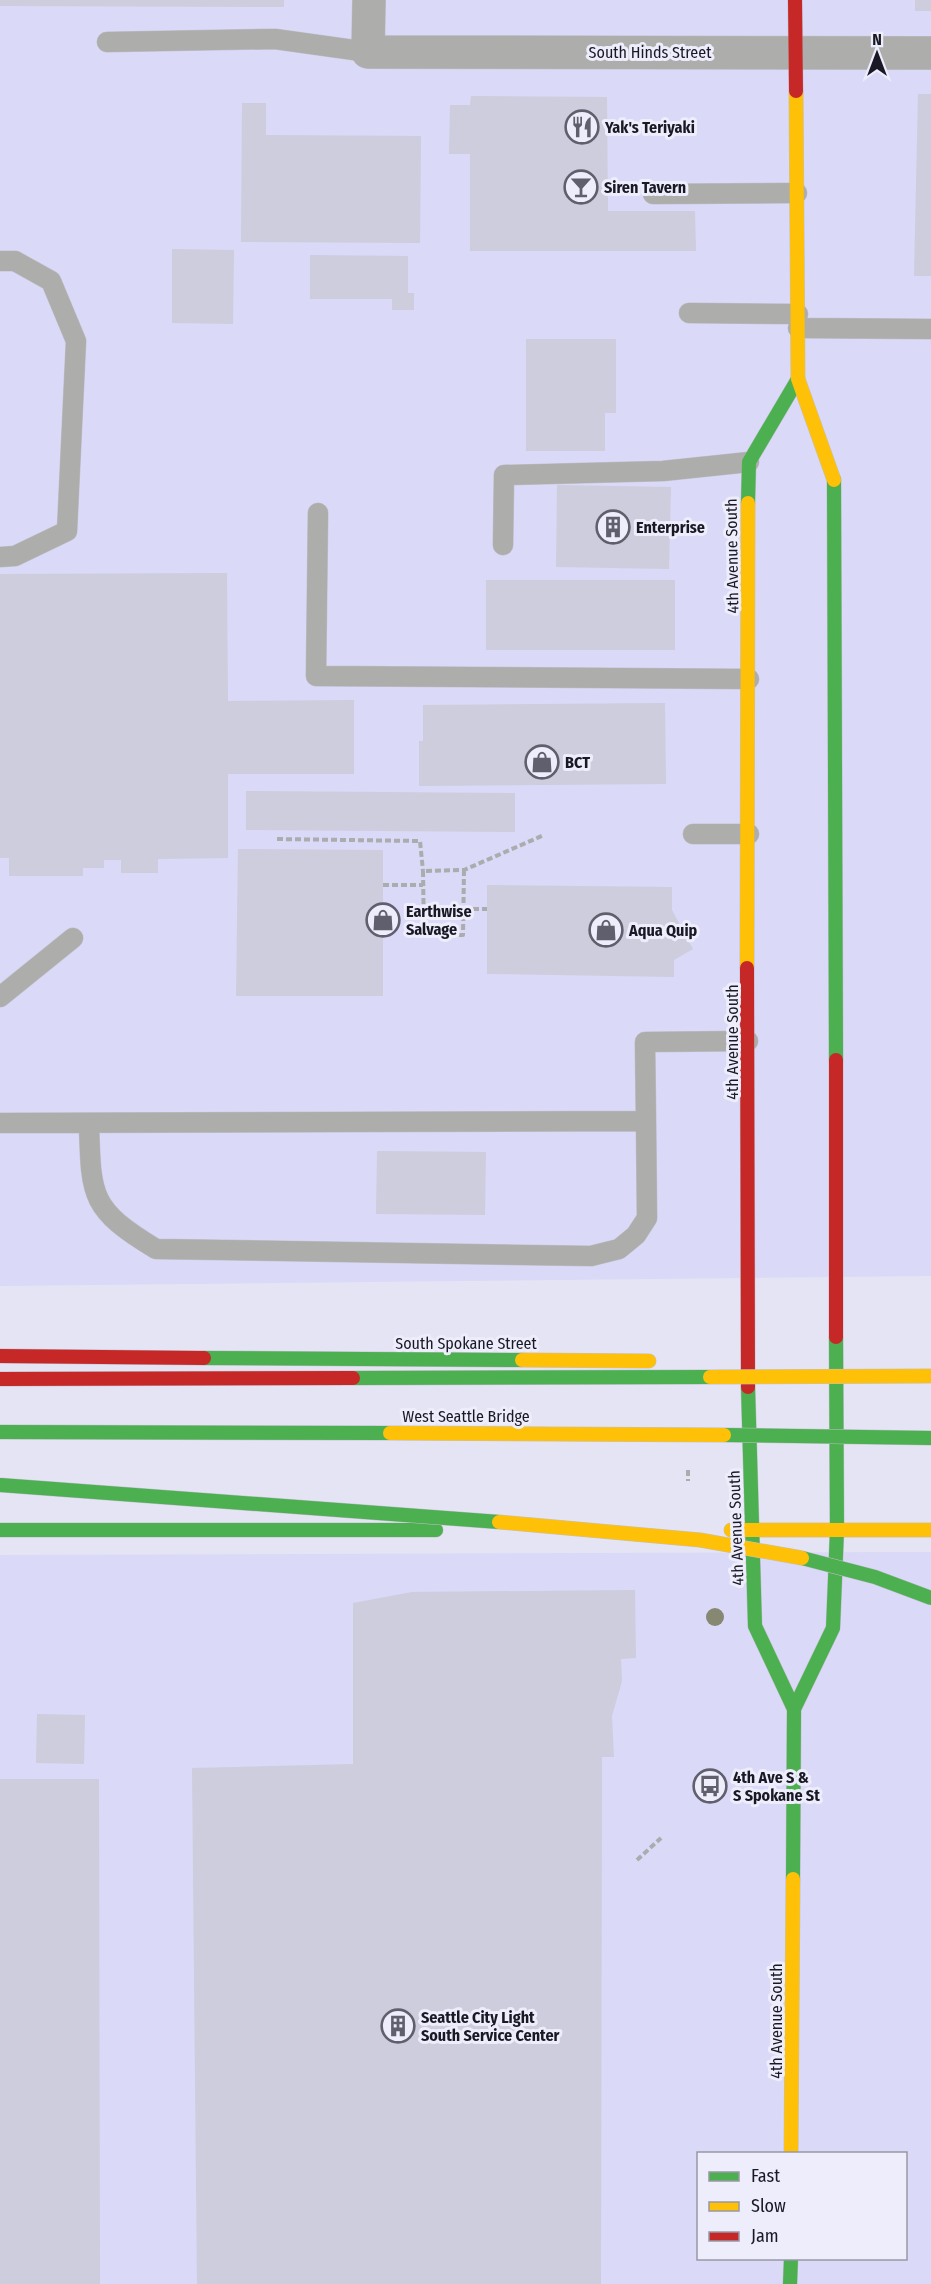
<svg xmlns="http://www.w3.org/2000/svg" width="931" height="2284" font-family="'Fira Sans Condensed',sans-serif">
	<style>
		.built { fill: #dad9f7; fill-rule: evenodd }
		.building { fill: #cdcddd }
		.lines { fill: none; stroke-linecap: round; stroke-linejoin: round }
		.lane-casing { stroke: #c1c1cd; stroke-width: 21 }
		.street-casing { stroke: #c1c1cd; stroke-width: 34 }
		.fast-casing { stroke: #c1c1cd; stroke-width: 15 }
		.slow-casing { stroke: #c1c1cd; stroke-width: 15 }
		.jam-casing { stroke: #c1c1cd; stroke-width: 15 }
		.path { stroke: #abacae; stroke-width: 4; stroke-dasharray: 6 3; stroke-linecap: butt }
		.lane { stroke: #adadab; stroke-width: 20 }
		.street { stroke: #adadab; stroke-width: 33 }
		.fast { stroke: #4caf50; stroke-width: 14 }
		.slow { stroke: #ffc107; stroke-width: 14 }
		.jam { stroke: #c62828; stroke-width: 14 }
		.fast-bridge-casing { stroke: #c1c1cd; stroke-width: 15; stroke-linecap: butt }
		.slow-bridge-casing { stroke: #c1c1cd; stroke-width: 15; stroke-linecap: butt }
		.jam-bridge-casing { stroke: #c1c1cd; stroke-width: 15; stroke-linecap: butt }
		.fast-bridge { stroke: #4caf50; stroke-width: 14 }
		.slow-bridge { stroke: #ffc107; stroke-width: 14 }
		.jam-bridge { stroke: #c62828; stroke-width: 14 }
		.tree { fill: #868871 }
		.labels { text-anchor: middle; dominant-baseline: central; stroke-width: 6; stroke-linejoin: round; paint-order: stroke }
		.street-label { font-size: 16px; fill: #191825; stroke: #ededfb }
		.poi-label { font-size: 16px; font-weight: bold; fill: #191825; stroke: #ededfb; text-anchor: start }
	</style>
	<rect width="100%" height="100%" fill="#e4e4f4"/>
	<path class="built" d="M0,0H931V1276L0,1286Z
		M931,1552V2284H0V1555ZM698,2154H906V2258H698Z"/>
	<path class="building" d="M0,0H284V7L0,6Z
		M915,0H931V11H915Z
		M918,94H931V276H914Z
		M471,96L607,97L608,211H695L696,251H470V154H449L450,105H470Z
		M242,103H266V135L421,136L420,243L241,242Z
		M172,249L234,250L233,324L172,323Z
		M310,255L408,256V293H414V310H392V299H310Z
		M526,339H616V413H605V451H526Z
		M557,485L671,487L669,569L556,567Z
		M227,573L228,701L354,700V774H228V858L158,859V873H121V860H104V868H83V876H9V858H0V574Z
		M486,580H675V650H486Z
		M665,703L666,784L419,786V741H423V705Z
		M246,791L515,793V832L246,830Z
		M238,849L383,850V996H236Z
		M487,885L672,887V910L693,949L674,960V977L487,974Z
		M377,1151L486,1152L485,1215L376,1214Z
		M635,1590L636,1658L621,1659L622,1681L612,1716L614,1757H602L601,2284H197L192,1768L353,1764V1603L412,1592Z
		M37,1714L85,1715L84,1764L36,1763Z
		M0,1779H99L100,2284H0Z"/>
	<g class="lines">
		<g class="lane-casing">
			<path id="lane" d="M107,42L275,39L368,52
				M653,194L797,193
				M0,261H15L51,281L76,341L67,531L15,556L0,557
				M689,313L798,314
				M798,328L931,329
				M318,513L316,676L749,679
				M503,545L504,475L663,471L749,462
				M693,834H749
				M0,997L73,938
				M646,1121L645,1042L748,1041
				M0,1123L646,1121L647,1218L636,1235L619,1249L591,1256L156,1249C90,1209 91,1197 89,1123"/>
		</g>
		<g class="street-casing">
			<path id="street" d="M369,0L368,52L931,53"/>
		</g>
		<g class="fast-casing">
			<path id="fast" d="M834,480L836,1060
				M748,503L749,462L798,379
				M204,1358L522,1360
				M748,1387L755,1626L794,1709L793,1879
				M0,1530H436
				M794,1709L833,1628L837,1530L836,1337
				M790,2284L791,2258"/>
		</g>
		<g class="slow-casing">
			<path id="slow" d="M796,91L798,379L834,480
				M747,968L748,503
				M522,1360L649,1361
				M731,1530H931
				M791,2154L793,1879"/>
		</g>
		<g class="jam-casing">
			<path id="jam" d="M795,0L796,91
				M747,968L748,1387
				M836,1060V1337
				M0,1356L204,1358"/>
		</g>
		<path class="path" d="M277,839L420,841L423,871
			M464,870L463,935H424L423,871L464,870L544,835
			M383,885H423
			M464,909H487
			M688,1470V1481
			M637,1860L661,1838"/>
		<use href="#lane" class="lane"/>
		<use href="#street" class="street"/>
		<use href="#fast" class="fast"/>
		<use href="#slow" class="slow"/>
		<use href="#jam" class="jam"/>
		<g class="fast-bridge-casing">
			<path id="fast-bridge" d="M353,1378L710,1377
				M0,1432L390,1433
				M724,1435L931,1438
				M0,1485L499,1522
				M802,1558L875,1577L931,1598"/>
		</g>
		<g class="slow-bridge-casing">
			<path id="slow-bridge" d="M710,1377L931,1376
				M390,1433L724,1435
				M499,1522L700,1540L802,1558"/>
		</g>
		<g class="jam-bridge-casing">
			<path id="jam-bridge" d="M0,1379L353,1378"/>
		</g>
		<use href="#fast-bridge" class="fast-bridge"/>
		<use href="#slow-bridge" class="slow-bridge"/>
		<use href="#jam-bridge" class="jam-bridge"/>
	</g>
	<circle class="tree" cx="715" cy="1617" r="9"/>
	<defs>
		<g id="restaurant-ring" transform="scale(1.725)"><circle r="9.5" fill="#ededfb" stroke="#605f6d" stroke-width="1.5"/><path d="M-5-6h1v4h1v-4h1v4h1v-4h1v5L-1.5 .5V6h-2V.5L-5-1ZM5-6V6H3V1.5H1.5Q1.5-4 5-6Z" fill="#605f6d"/></g>
		<g id="bar-ring" transform="scale(1.725)"><circle r="9.5" fill="#ededfb" stroke="#605f6d" stroke-width="1.5"/><path d="M-6-5H6L.8 .8V4.5H3.5V6h-7V4.5H-.8V.8Z" fill="#605f6d"/></g>
		<g id="building-ring" transform="scale(1.725)"><circle r="9.5" fill="#ededfb" stroke="#605f6d" stroke-width="1.5"/><path d="M-4-6H4V6H1V3H-1V6H-4ZM-2.5-4.3h1.7v1.8h-1.7ZM.8-4.3h1.7v1.8H.8ZM-2.5-1h1.7V.8h-1.7ZM.8-1h1.7V.8H.8Z" fill="#605f6d"/></g>
		<g id="shop-ring" transform="scale(1.725)"><circle r="9.5" fill="#ededfb" stroke="#605f6d" stroke-width="1.5"/><path d="M-5-2.5h2.3a2.7 3.5 0 0 1 5.4 0H5L5.5 6h-11ZM-1.5-2.5h3a1.5 2.3 0 0 0-3 0Z" fill="#605f6d"/></g>
		<g id="bus-ring" transform="scale(1.725)"><circle r="9.5" fill="#ededfb" stroke="#605f6d" stroke-width="1.5"/><path d="M-5-6H5V4H4V6H2V4H-2V6H-4V4H-5ZM-3.5-4V0h7V-4ZM-3.5 1.2v1.5H-2V1.2ZM2 1.2v1.5H3.5V1.2Z" fill="#605f6d"/></g>
	</defs>
	<g fill-rule="evenodd">
		<use href="#restaurant-ring" x="582" y="127"/>
		<use href="#bar-ring" x="581" y="187"/>
		<use href="#building-ring" x="613" y="527"/>
		<use href="#shop-ring" x="542" y="762"/>
		<use href="#shop-ring" x="383" y="920"/>
		<use href="#shop-ring" x="606" y="930"/>
		<use href="#bus-ring" x="710" y="1786"/>
		<use href="#building-ring" x="398" y="2026"/>
	</g>
	<g class="labels">
		<g class="street-label">
			<text x="650" y="52">South Hinds Street</text>
			<text transform="translate(732 556) rotate(-91)">4th Avenue South</text>
			<text transform="translate(732 1042) rotate(-90)">4th Avenue South</text>
			<text x="466" y="1343">South Spokane Street</text>
			<text x="466" y="1416">West Seattle Bridge</text>
			<text transform="translate(736 1528) rotate(-92)">4th Avenue South</text>
			<text transform="translate(776 2021) rotate(-90)">4th Avenue South</text>
		</g>
		<g class="poi-label">
			<text x="605" y="127">Yak's Teriyaki</text>
			<text x="604" y="187">Siren Tavern</text>
			<text x="636" y="527">Enterprise</text>
			<text x="565" y="762">BCT</text>
			<text x="406" y="911">Earthwise<tspan x="406" dy="18">Salvage</tspan></text>
			<text x="629" y="930">Aqua Quip</text>
			<text x="733" y="1777">4th Ave S &amp;<tspan x="733" dy="18">S Spokane St</tspan></text>
			<text x="421" y="2017">Seattle City Light<tspan x="421" dy="18">South Service Center</tspan></text>
		</g>
	</g>
	<rect x="697" y="2152" width="210" height="108" fill="#ededfb" stroke="#9898a5" stroke-width="1.5"/>
	<rect x="709" y="2172" width="30" height="9" fill="#4caf50" stroke="#9898a5" stroke-width="1.5"/>
	<text x="751" y="2182" font-size="18" fill="#191825">Fast</text>
	<rect x="709" y="2202" width="30" height="9" fill="#ffc107" stroke="#9898a5" stroke-width="1.5"/>
	<text x="751" y="2212" font-size="18" fill="#191825">Slow</text>
	<rect x="709" y="2232" width="30" height="9" fill="#c62828" stroke="#9898a5" stroke-width="1.5"/>
	<text x="751" y="2242" font-size="18" fill="#191825">Jam</text>
	<g transform="translate(877 54)" stroke="#ededfb" stroke-width="4.5" paint-order="stroke">
	<path d="M0-4.5L10 22L0 15L-10 22Z" fill="#191825"/>
	<text y="-9" font-size="16" font-weight="bold" text-anchor="middle" fill="#191825">N</text>
	</g>
</svg>
